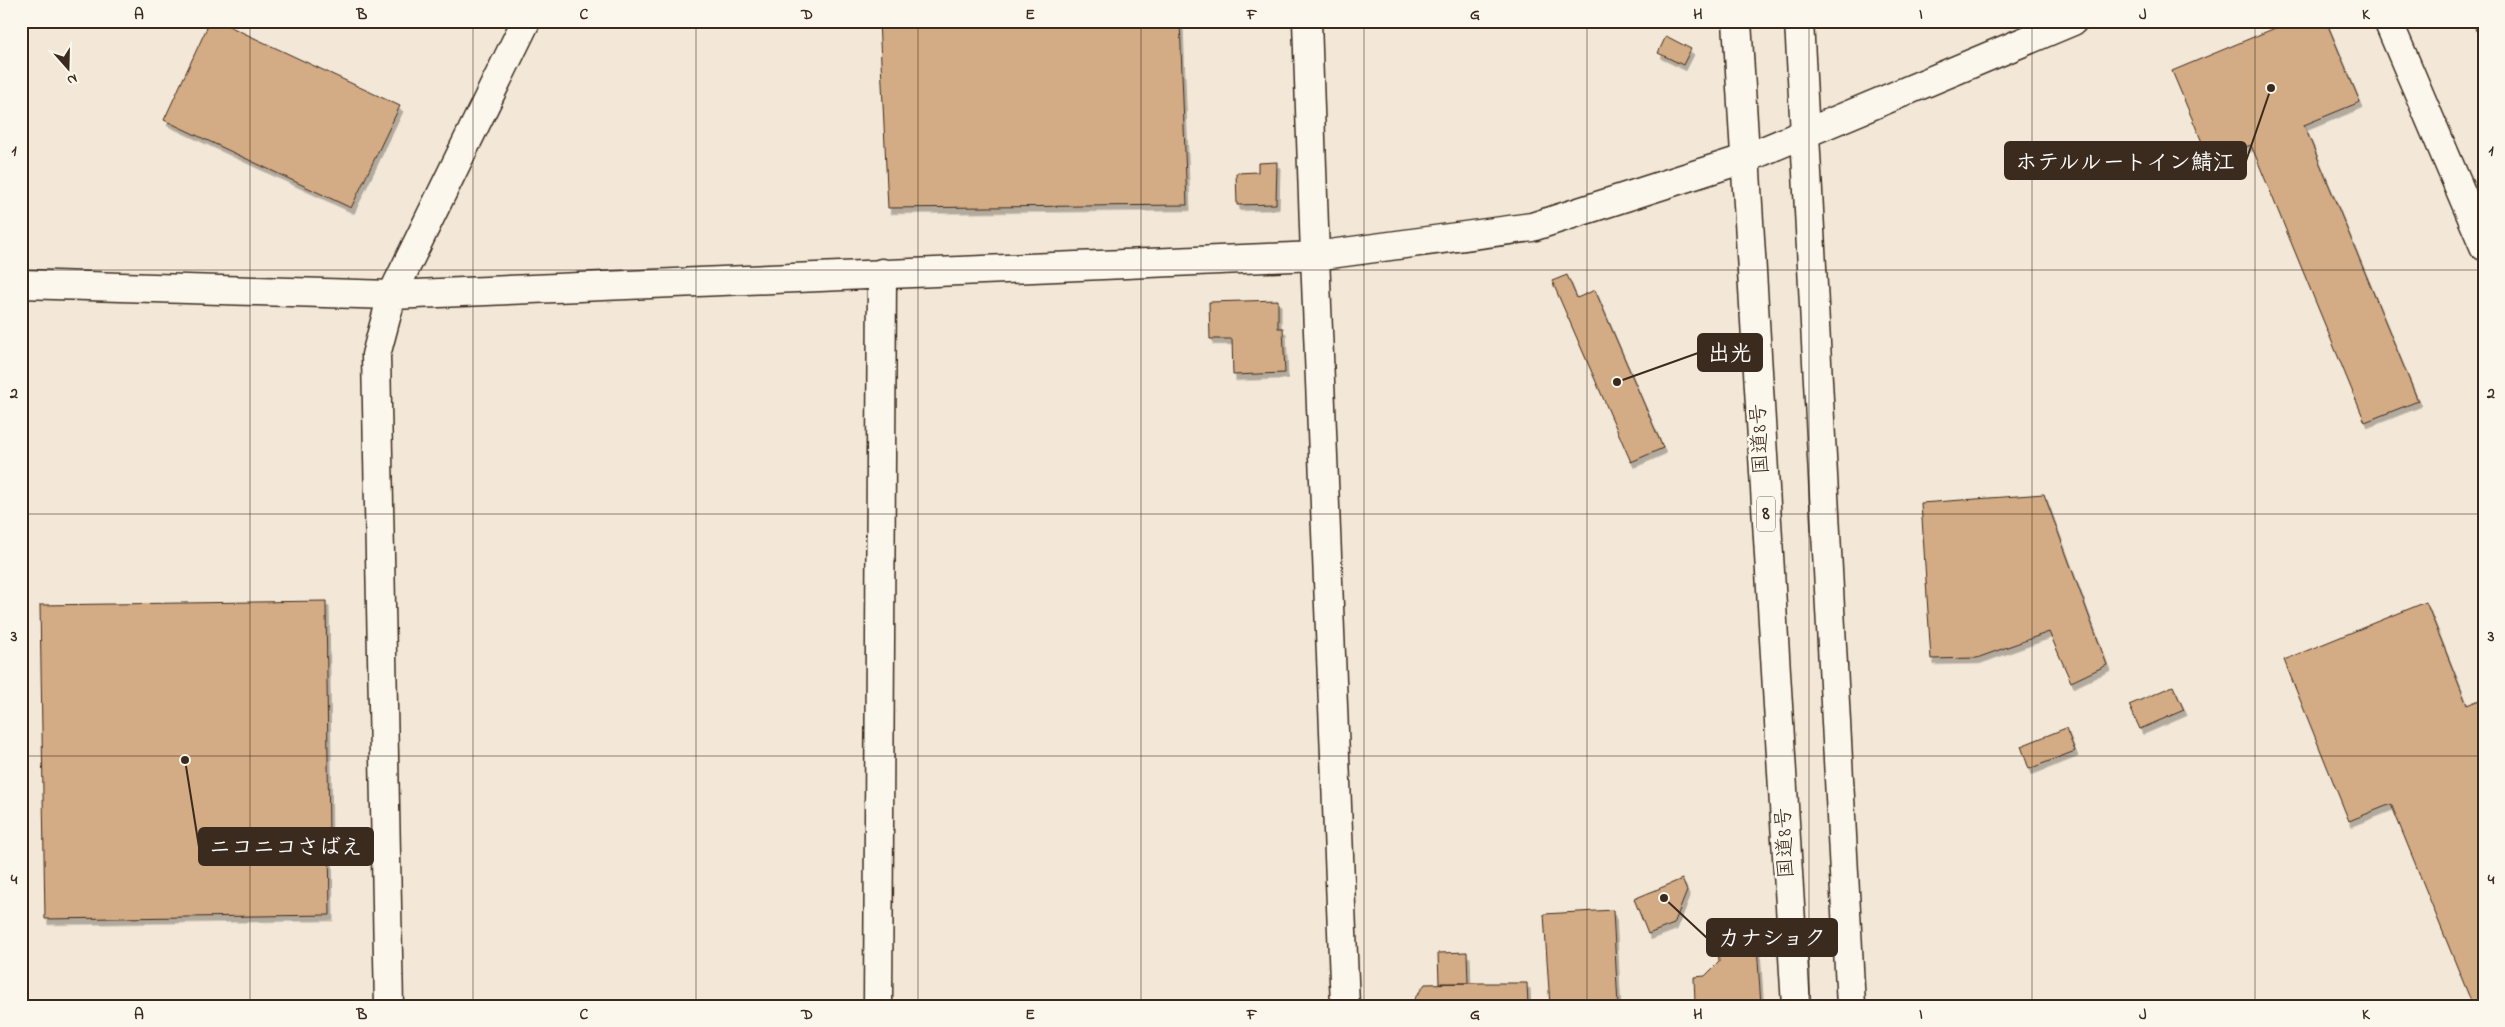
<svg xmlns="http://www.w3.org/2000/svg" width="2505" height="1027" font-family="'Indie Flower','Klee One',sans-serif">
	<style>
		.building { fill: #d3ab84; stroke: #3b2a1e; filter: url(#shadow) }
		.lines { fill: none; stroke-linecap: round; stroke-linejoin: round }
		.minor-casing { stroke: #3b2a1e; stroke-width: 31 }
		.highway-casing { stroke: #3b2a1e; stroke-width: 31 }
		.minor { stroke: #fbf7ec; stroke-width: 28 }
		.highway { stroke: #fbf7ec; stroke-width: 28 }
		.grid { fill: none; stroke: #3b2a1e; stroke-width: 1; stroke-opacity: 0.55 }
		.labels { text-anchor: middle; dominant-baseline: central; stroke-width: 5; stroke-linejoin: round; paint-order: stroke }
		.shield { fill: #fbf7ec; stroke: #75685c; stroke-width: 1 }
		.shield-label { font-size: 20px; font-weight: bold; fill: #3b2a1e }
		.street-label { font-size: 21px; fill: #3b2a1e; stroke: #fbf7ec }
		.leader { fill: none; stroke: #3b2a1e; stroke-width: 2 }
		.callout-dot { fill: #3b2a1e; stroke: #fbf7ec; stroke-width: 2 }
		.callout { fill: #3b2a1e; stroke: #3b2a1e; stroke-width: 2 }
		.callout-label { font-size: 22px; text-anchor: middle; font-weight: bold; fill: #fff }
		.neatline { fill: none; stroke: #3b2a1e; stroke-width: 2 }
		.grid-label { font-size: 16px; text-anchor: middle; font-weight: bold; fill: #3b2a1e }
	</style>
	<defs>
		<filter id="shadow"><feDropShadow dx="3" dy="5.5" stdDeviation="0" flood-color="#0004"/></filter>
	</defs>
	<rect width="100%" height="100%" fill="#f3e8d7"/>
	<filter id="ink" filterUnits="userSpaceOnUse"><feTurbulence type="fractalNoise" baseFrequency=".02" numOctaves="2"/><feDisplacementMap in="SourceGraphic" scale="10" xChannelSelector="R" yChannelSelector="G"/><feConvolveMatrix kernelMatrix="1 2 1 2 8 2 1 2 1" color-interpolation-filters="sRGB"/></filter>
	<g filter="url(#ink)">
		<path class="building" d="M210,21H218L400,106L351,208L164,120Z
			M879,21H1180L1187,205L888,208Z
			M2292,21H2326L2360,102L2304,125L2418,401L2365,422L2251,145L2210,161L2172,71Z
			M2473,21H2484V28L2476,31Z
			M1666,36L1691,49L1683,65L1658,53Z
			M1277,162L1276,204L1237,205L1236,173L1258,172V163Z
			M1567,275L1577,298L1595,290L1663,448L1631,462L1552,281Z
			M1278,300V328H1283L1285,373L1233,375L1232,339H1210L1209,302Z
			M2044,494L2107,665L2071,682L2049,632L1977,658L1931,659L1921,503Z
			M326,601L330,915L45,919L40,605Z
			M2426,602L2467,705L2484,698V1006H2473L2391,804L2349,821L2284,660Z
			M2173,686L2184,710L2140,729L2129,705Z
			M2066,728L2075,751L2029,769L2021,746Z
			M1682,879L1687,891L1674,924L1648,934L1634,899Z
			M1613,910L1618,1006H1550L1544,914Z
			M1756,930L1761,1006L1695,1004L1694,977L1705,976L1719,962L1717,933Z
			M1467,952L1468,983H1439L1438,953Z
			M1468,983H1527L1528,1006H1412V1002L1425,984Z"/>
		<g class="lines">
			<g class="minor-casing">
				<path id="minor" d="M1307,21L1315,256L1345,1006
					M2388,21L2484,246
					M21,284L392,295L1315,256L1532,227L1744,159L2073,21
					M389,1006L376,355L392,295L526,21
					M878,1006L882,273"/>
			</g>
			<g class="highway-casing">
				<path id="highway" d="M1737,21L1796,1006
					M1799,21L1851,1006"/>
			</g>
			<use href="#minor" class="minor"/>
			<use href="#highway" class="highway"/>
		</g>
	</g>
	<path class="grid" d="M250,21V1006M473,21V1006M696,21V1006M918,21V1006M1141,21V1006M1364,21V1006M1587,21V1006M1809,21V1006M2032,21V1006M2255,21V1006M21,270H2484M21,514H2484M21,756H2484"/>
	<g class="labels">
		<rect class="shield" x="1757" y="496.5" width="18" height="35" rx="4"/>
		<g class="shield-label">
			<text x="1766" y="514">8</text>
		</g>
		<g class="street-label">
			<text transform="translate(1761 439) rotate(-93)">国道8号</text>
			<text transform="translate(1786 843) rotate(-93)">国道8号</text>
		</g>
	</g>
	<path class="leader" d="M2271 88L2246 161M1617 382L1698 353M185 760L199 847M1664 898L1707 938"/>
	<g class="callout-dot">
		<circle cx="2271" cy="88" r="5"/>
		<circle cx="1617" cy="382" r="5"/>
		<circle cx="185" cy="760" r="5"/>
		<circle cx="1664" cy="898" r="5"/>
	</g>
	<g class="callout">
		<rect x="2005" y="142" width="241" height="37" rx="5"/>
		<rect x="1698" y="334" width="64" height="37" rx="5"/>
		<rect x="199" y="828" width="174" height="37" rx="5"/>
		<rect x="1707" y="919" width="130" height="37" rx="5"/>
	</g>
	<g class="callout-label">
		<text x="2125" y="169">ホテルルートイン鯖江</text>
		<text x="1730" y="360">出光</text>
		<text x="286" y="854">ニコニコさばえ</text>
		<text x="1772" y="945">カナショク</text>
	</g>
	<rect width="2505" height="1027" fill="none" stroke="#fbf7ec" stroke-width="55"/>
	<g transform="translate(68 68) rotate(160)" stroke="#fbf7ec" stroke-width="4" paint-order="stroke">
	<path d="M0-4L9 19L0 12L-9 19Z" fill="#3b2a1e"/>
	<text y="-8" font-size="14" font-weight="bold" text-anchor="middle" fill="#3b2a1e">N</text>
	</g>
	<rect x="28" y="28" width="2450" height="972" class="neatline"/>
	<g class="grid-label">
		<text x="139" y="19">A</text>
		<text x="362" y="19">B</text>
		<text x="584" y="19">C</text>
		<text x="807" y="19">D</text>
		<text x="1030" y="19">E</text>
		<text x="1252" y="19">F</text>
		<text x="1475" y="19">G</text>
		<text x="1698" y="19">H</text>
		<text x="1921" y="19">I</text>
		<text x="2143" y="19">J</text>
		<text x="2366" y="19">K</text>
		<text x="14" y="155">1</text>
		<text x="2491" y="155">1</text>
		<text x="14" y="398">2</text>
		<text x="2491" y="398">2</text>
		<text x="14" y="641">3</text>
		<text x="2491" y="641">3</text>
		<text x="14" y="884">4</text>
		<text x="2491" y="884">4</text>
		<text x="139" y="1019">A</text>
		<text x="362" y="1019">B</text>
		<text x="584" y="1019">C</text>
		<text x="807" y="1019">D</text>
		<text x="1030" y="1019">E</text>
		<text x="1252" y="1019">F</text>
		<text x="1475" y="1019">G</text>
		<text x="1698" y="1019">H</text>
		<text x="1921" y="1019">I</text>
		<text x="2143" y="1019">J</text>
		<text x="2366" y="1019">K</text>
	</g>
</svg>
